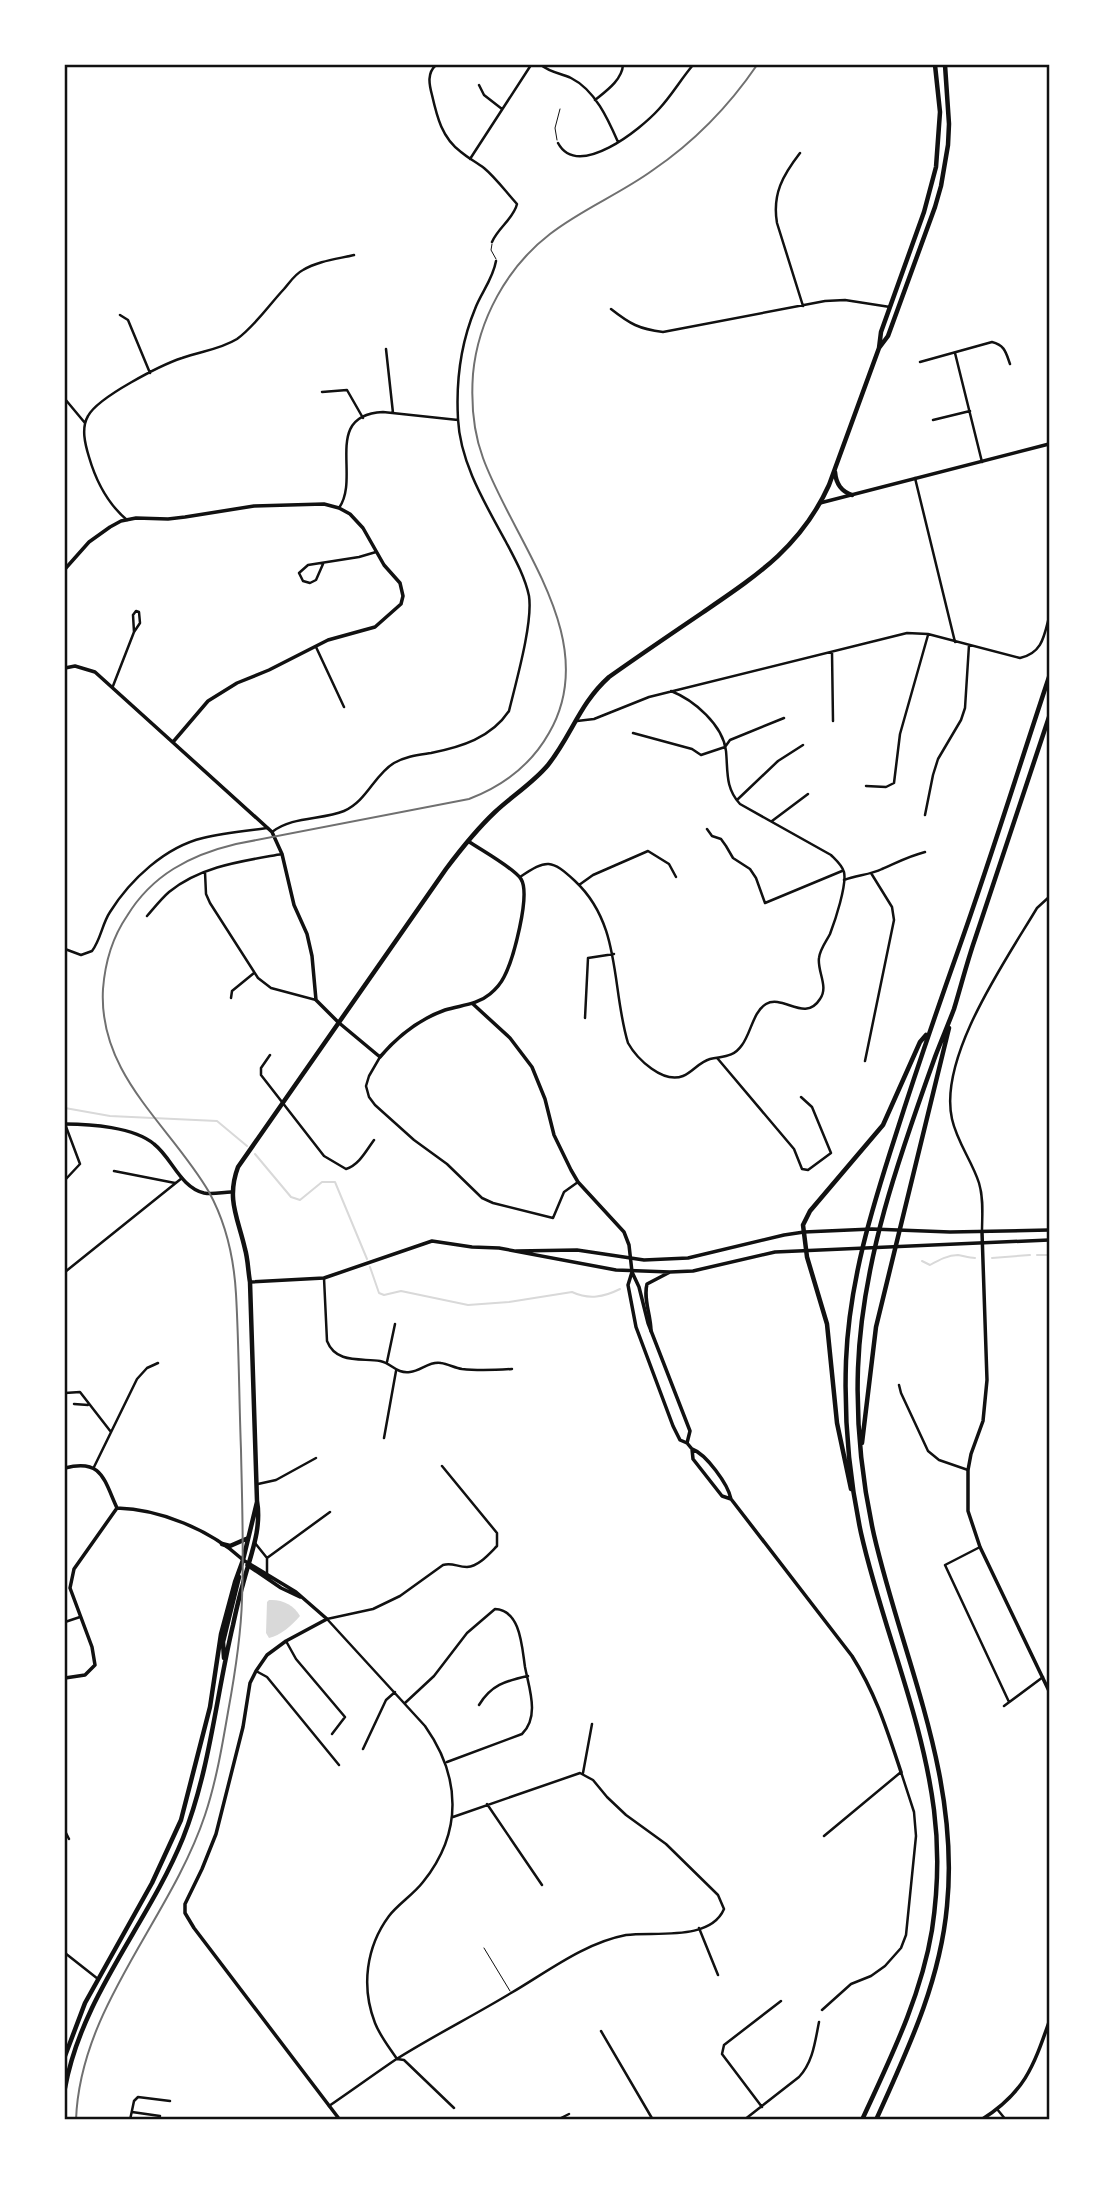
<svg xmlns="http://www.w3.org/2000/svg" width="1114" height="2185" font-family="Cabin,sans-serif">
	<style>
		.water { fill: #d9d9d9 }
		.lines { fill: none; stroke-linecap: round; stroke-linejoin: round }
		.stream { stroke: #d9d9d9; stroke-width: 2 }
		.service { stroke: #111; stroke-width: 1 }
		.minor { stroke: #111; stroke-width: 2.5 }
		.tertiary { stroke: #111; stroke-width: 3.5 }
		.secondary { stroke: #111; stroke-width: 3.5 }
		.primary { stroke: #111; stroke-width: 4.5 }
		.motorway { stroke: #111; stroke-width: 4.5 }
		.rail { stroke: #707070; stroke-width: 2 }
		.neatline { fill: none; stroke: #111; stroke-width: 2.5 }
	</style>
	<rect width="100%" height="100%" fill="#fff"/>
	<path class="water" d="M269,1600C282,1599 294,1605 300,1616C292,1625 280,1636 269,1638L266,1633L267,1602Z"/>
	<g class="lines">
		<path class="stream" d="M65,1108L110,1116L217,1121L247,1146
			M255,1154L291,1197L300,1200L322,1182H335L367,1259
			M1037,1255H1049
			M992,1258L1030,1255
			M922,1261L930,1265C939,1260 948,1255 958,1255C964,1256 969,1258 975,1258
			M370,1267L379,1293L384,1295L401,1291L468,1305L509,1302L572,1292C589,1300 604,1297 620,1289"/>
		<path class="service" d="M557,140L555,128L560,109
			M492,244L491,250L496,259
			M484,1948L510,1991"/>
		<path class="minor" d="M436,65C427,73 429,84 432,95C437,117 442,138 461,152C468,158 476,162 484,168C496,178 506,192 517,204C514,218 498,228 492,242
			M541,65C551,73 561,73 571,78C595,90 608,119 618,142
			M479,85L484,95L502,109
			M595,100C606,91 622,80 623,65
			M558,143C578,180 641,129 659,109C672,95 681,79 693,65
			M800,153C783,175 772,194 777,223L803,306
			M470,159L531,65
			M611,309C630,324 639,329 663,332L825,301L845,300L890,307
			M120,315L128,320L150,373
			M386,349L393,413
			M955,353L982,462
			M920,362L992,342C1005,345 1006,353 1010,364
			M322,392L347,390L363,418
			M65,399L85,423
			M933,420L970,411
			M915,478L955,642
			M339,508C361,477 322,415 383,412L458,420
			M127,520C108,504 96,481 89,457C85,444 81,428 88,416C98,397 161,365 182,358C201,351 219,350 237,339C255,326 269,305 284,289C290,282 295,274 303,270C318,261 337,259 354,255
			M323,564L316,580L310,583L303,581L299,573L308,565L359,557L376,552
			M316,647L344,707
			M832,652L833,721
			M113,686L134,632L133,615L136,611L139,612L140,623L134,632
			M577,721L594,719L649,697L907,633L928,634L1020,658C1042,653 1044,637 1049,617
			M633,733L692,749L701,755L725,747L730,740L784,718
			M866,786L886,787L894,783L900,734L928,635
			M737,800L778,761L803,745
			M925,815L933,775L938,759L961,720L965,708L969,645
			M772,821L808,794
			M707,829L712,836L721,839L726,846L733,858L750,869L756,878L765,903L842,871
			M272,832C292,816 322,820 344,811C367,801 374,775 394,763C406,756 418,755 431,753C461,747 491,738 509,711C516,682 533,623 529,596C525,577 515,559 506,542C486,505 460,463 458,419C456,383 461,343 475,309C481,293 493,279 496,261
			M205,872L206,894L210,903L258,978L271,988L316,1000
			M520,877C547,859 551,859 575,881C622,925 611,987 628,1043C637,1059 663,1084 683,1076C693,1072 699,1062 710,1059C723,1056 733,1058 742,1045C751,1033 753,1012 766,1004C783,994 805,1023 820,999C829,987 817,971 819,958C820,949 826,942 830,934C835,921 847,885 844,872C842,865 836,860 831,855L740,804C725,788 728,771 726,751C723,725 694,700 671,691
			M844,880C856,875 870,875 882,869C896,863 909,856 925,852
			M579,885L593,875L648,851L669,864L676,877
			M147,916C154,908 161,899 169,892C201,866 243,861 282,854
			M65,949L81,955L92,951C101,939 102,924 110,912C130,880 165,847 203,838C224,833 246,831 268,828
			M231,998L232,991L254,973
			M585,1018L588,958L614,954
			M270,1055L261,1068V1075L324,1156L346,1169C359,1165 366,1151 374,1140
			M380,1057L369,1076L366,1086L369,1097L375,1105L414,1140L447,1164L482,1198L493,1203L553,1218L564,1192L578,1182
			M718,1059L794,1149L802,1169L808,1170L831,1153L812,1107L801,1097
			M865,1061L894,920L892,907L871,873
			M114,1171L175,1183
			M65,1180L80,1164L65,1124
			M982,1232C982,1216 984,1199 979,1183C972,1161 957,1142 952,1119C938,1057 1006,960 1037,908L1049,897
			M65,1272L182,1178
			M324,1278L327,1341C336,1364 361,1358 380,1361C392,1363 396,1374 410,1372C421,1371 429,1361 441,1363C448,1364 455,1368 462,1369C479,1371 496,1370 512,1369
			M387,1362L395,1324
			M899,1385L901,1393L928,1451L939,1460L968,1470
			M65,1393L80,1392L111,1432
			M74,1404L88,1405
			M384,1438L396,1371
			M442,1466L497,1533V1546C489,1554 479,1566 467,1567C457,1567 452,1562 443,1565L400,1596L373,1609L327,1619L425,1726C461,1777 463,1832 423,1882C413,1895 398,1904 389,1916C366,1947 361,1987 375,2023C380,2036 389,2047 397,2059L404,2060L454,2108
			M94,1467L137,1379L147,1368L158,1363
			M258,1484L276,1480L316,1458
			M255,1543L267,1558L330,1512
			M980,1547L945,1565L1009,1702
			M267,1573V1558
			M65,1622L80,1617
			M286,1641L296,1659L345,1717L332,1734
			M256,1671L267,1677L339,1765
			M405,1703L434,1676L467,1633L495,1609C521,1610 522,1648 525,1667C529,1688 540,1717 522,1734L447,1762
			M479,1705C491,1685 505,1681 528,1676
			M1004,1706L1043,1677
			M363,1749L386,1700L395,1692
			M583,1773L592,1724
			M487,1804L542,1885
			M65,1831L69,1839
			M699,1928L718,1975
			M65,1953L98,1979
			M822,2010L851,1984L871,1976L885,1966L901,1948L906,1935L916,1836L914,1812L901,1772L824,1836
			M601,2031L653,2120
			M329,2106C351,2091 373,2075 395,2060C433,2036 473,2016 511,1993C547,1972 584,1943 626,1935C653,1931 710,1942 724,1909L718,1895L666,1844L626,1815L607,1797L593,1780L580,1773L453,1817
			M762,2107L722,2054L724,2045L781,2001
			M997,2109L1006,2120
			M132,2112L160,2116
			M130,2120L134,2101L138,2097L170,2101
			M557,2120L569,2114
			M744,2120L799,2077C813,2062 815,2042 819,2022"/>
		<path class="tertiary" d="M820,503L1049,444
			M65,569L89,542L110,527L121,521L136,518L168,519L185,517L254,506L324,504L339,508L350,514L363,528L384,565L400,583L403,596L401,604L375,627L328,640L269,670L237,683L208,701L173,742
			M65,668L75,666L95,672L272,832L282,854L294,905L307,934L312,956L316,1000L338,1022L380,1057C397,1037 420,1019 445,1010C461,1005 477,1005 490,994C496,989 501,983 504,977C513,960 531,895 521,879C514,868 481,850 468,841
			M473,1004L510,1038L532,1067L545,1099L554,1135L571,1170L578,1182L624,1232L629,1245L632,1272L639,1287L648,1323L690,1431L687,1443
			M982,1232L987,1380L983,1421L971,1454L968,1470V1511L980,1547L1049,1691
			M632,1272L628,1285L636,1327L673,1426L680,1440L687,1443L692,1449L693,1459L722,1496L731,1499
			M692,1449C706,1454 728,1484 731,1499L852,1656C876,1694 887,1730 901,1772
			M65,1468C102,1458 104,1480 117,1508
			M117,1508C160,1509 210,1530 242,1559
			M243,1560L296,1592L327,1619L286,1641L267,1655L256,1671L250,1683L243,1727L216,1834L202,1869L185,1904V1913L194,1928L340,2120
			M247,1565L281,1588L300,1597
			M65,1678L85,1675L95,1665L92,1647L70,1588L74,1569L117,1508
			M981,2120C1024,2093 1033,2068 1049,2022"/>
		<path class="secondary" d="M65,1124C90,1124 134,1127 154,1144C172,1158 180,1187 204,1193C213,1195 223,1192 231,1192
			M516,1251L577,1250L644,1260L688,1258L784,1235L804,1232L872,1229L950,1232L1049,1230
			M250,1282L324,1278L432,1241L472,1247L499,1248L616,1270L670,1272L693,1271L775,1252L1049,1240
			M651,1331C651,1315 643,1299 647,1284L670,1272"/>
		<path class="primary" d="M879,348L881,332L924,212L936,167L940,112L935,65
			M835,472C836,484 841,491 852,495
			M222,1544L230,1546L246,1539
			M224,1658L223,1642L239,1577
			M65,2056L85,2003L152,1883L181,1820L210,1707L221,1634L235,1582L243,1560L257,1502
			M65,2088C82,1995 148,1924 183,1838C210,1770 216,1696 233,1625C236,1611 239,1597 243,1584C250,1556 262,1530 257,1501L250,1282C248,1271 248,1259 245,1249C238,1218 226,1199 238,1167L446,869C461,849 477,829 495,812C512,796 533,783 548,765C572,735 579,704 609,677C640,655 671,634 702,613C756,576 801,547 829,485L879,348L888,336L935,207L941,186L948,145L949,124L945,65"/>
		<path class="motorway" d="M862,1443L876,1327L949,1028
			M851,1489L837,1423L827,1324L807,1257L803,1225L810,1211L883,1125L920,1042L926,1035
			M862,2120C890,2059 921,1997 932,1930C938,1890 939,1849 934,1810C922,1715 882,1626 861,1533C849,1477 844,1419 846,1361C849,1282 872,1208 896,1134C916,1071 937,1010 959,948C991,858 1019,767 1049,677
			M876,2120C907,2051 940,1983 947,1906C960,1775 903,1660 874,1535C862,1481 856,1424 858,1368C862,1261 899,1157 935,1057C941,1041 948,1025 954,1009C961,986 967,962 975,939C999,865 1024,791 1049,717"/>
		<path class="rail" d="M76,2120C80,2006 170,1920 205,1815C216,1782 222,1747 228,1712C235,1674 241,1637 242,1599C244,1550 242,1500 241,1450C239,1398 239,1346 236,1294C234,1259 226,1223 209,1192C170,1125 98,1075 103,989C105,963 112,938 127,916C152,875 190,855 236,844L469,799C503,786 531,765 549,733C603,640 514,543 483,458C473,431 471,402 473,374C478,320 507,267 550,234C582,209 620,194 653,170C694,142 729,106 757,65"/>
	</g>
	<rect width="1114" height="2185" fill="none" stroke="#ffffff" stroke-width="133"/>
	<rect x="66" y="66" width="982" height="2052" class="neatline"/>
</svg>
